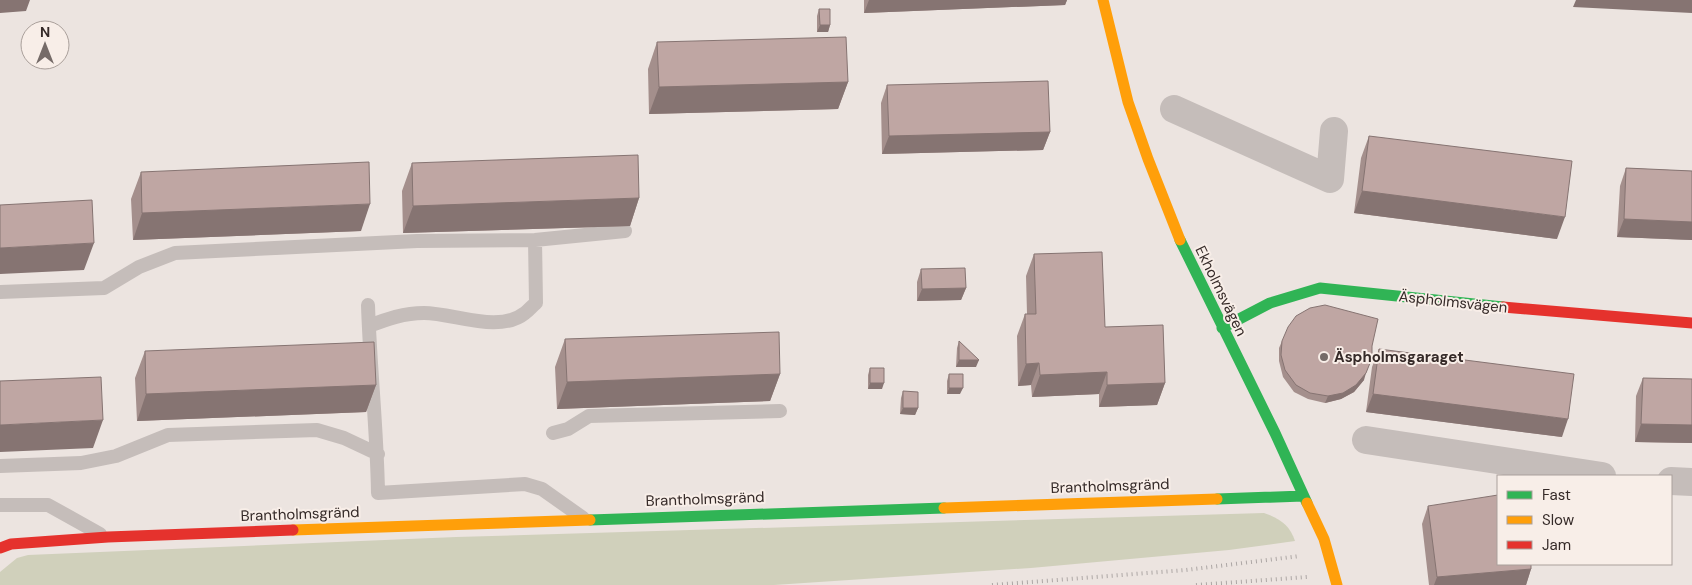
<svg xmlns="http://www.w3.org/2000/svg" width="1692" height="585" font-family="'DM Sans',sans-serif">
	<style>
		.green { fill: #d0d0bb }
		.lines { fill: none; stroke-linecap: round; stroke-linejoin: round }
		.lane { stroke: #c5bdba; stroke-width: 14 }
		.street { stroke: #c5bdba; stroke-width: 28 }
		.fast { stroke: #30b455; stroke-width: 11 }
		.slow { stroke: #ff9f0a; stroke-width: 11 }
		.jam { stroke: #e5322d; stroke-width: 11 }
		.rail { stroke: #aca6a4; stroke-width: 4; stroke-dasharray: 1 4; stroke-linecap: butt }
		.wall { fill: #a48f8c }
		.shaded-wall { fill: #867472 }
		.building { fill: #bfa6a3; stroke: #867472 }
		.poi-dot { fill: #756b68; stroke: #f8eee8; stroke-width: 2 }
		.labels { text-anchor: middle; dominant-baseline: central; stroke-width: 4; stroke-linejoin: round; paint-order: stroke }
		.street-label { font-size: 15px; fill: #352a28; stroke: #f8eee8 }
		.poi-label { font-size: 15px; font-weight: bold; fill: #352a28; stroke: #f8eee8; text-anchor: start }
	</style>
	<rect width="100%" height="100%" fill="#ece4e0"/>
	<path class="green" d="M1264,513C1279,518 1290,525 1295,541L1229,550L1031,568L774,585H0V572L17,558L28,555L456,537Z"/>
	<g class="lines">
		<path class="lane" d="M0,292L104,288L139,267L175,253L417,241L535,240L625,231
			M368,305C370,368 377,430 378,493L525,484L542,489L583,518
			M369,326C387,319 404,313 424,313C454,313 499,334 525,313C529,310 532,306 536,303L535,240
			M553,433L568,429L589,416L780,411
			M0,466L81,463L116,456L168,435L317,430L344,438L378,454
			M0,505H48L100,534"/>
		<path class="street" d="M1174,109L1330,179L1334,131
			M1366,440L1602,476
			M1671,481L1692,482"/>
		<path class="fast" d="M1180,240L1275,433L1307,503
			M1222,328L1270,303L1320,288L1503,307
			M1217,499L1303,496
			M590,520L944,508"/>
		<path class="slow" d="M1103,0L1128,102L1148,159L1180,240
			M1307,503L1324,539L1337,585
			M944,508L1217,499
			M293,530L590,520"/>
		<path class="jam" d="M1503,307L1692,323
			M0,548L11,544L108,537L293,530"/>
		<path class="rail" d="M992,585L1186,570L1300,556
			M1196,585L1307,577"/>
	</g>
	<path class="wall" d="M864,0H1067L1065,5L864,13Z
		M819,9L830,25L828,32H817V16Z
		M657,42L848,82L838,109L649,114L648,69Z
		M887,85L1050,132L1043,150L882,154L881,103Z
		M1369,136L1557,239L1354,213L1361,158Z
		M412,163L639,198L630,226L403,233L402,191Z
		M1626,168L1692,171V240L1617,237L1620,186Z
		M141,172L361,231L133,240L131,199Z
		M1034,254L1105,327L1165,383L1157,405L1099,407V394L1032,397L1031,385L1018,386L1017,336L1025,314H1027L1026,276Z
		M921,269L966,288L961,300L917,301V282Z
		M565,339L780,374L770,401L557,409L555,367Z
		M959,341L976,367H956L957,348Z
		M1282,341L1364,380L1354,392L1341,399L1325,403L1308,399L1294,392L1283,377L1279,361V348Z
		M1379,349L1562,437L1366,412L1372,367Z
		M145,351L376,385L366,412L137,421L135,378Z
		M870,368L882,389H868V375Z
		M949,374L960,394H947V381Z
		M1643,378L1692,379V443L1635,442L1636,396Z
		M903,391L918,408L915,415L900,414L901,398Z
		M1428,506L1531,569L1526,585H1429L1422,524Z"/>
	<path class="shaded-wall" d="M0,0H30L26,11L0,13Z
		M869,0H1067L1065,5L864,13Z
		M1576,0H1692V13L1573,7Z
		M820,25H830L828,32H817Z
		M848,82L838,109L649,114L659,87Z
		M1050,132L1043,150L882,154L889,136Z
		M1362,191L1565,217L1557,239L1354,213Z
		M639,198L630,226L403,233L413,206Z
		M370,204L361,231L133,240L142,213Z
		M1624,219L1692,222V240L1617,237Z
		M94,243L84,270L0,274V248Z
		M966,288L961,300L917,301L922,289Z
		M959,360H979L976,367H956Z
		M1039,363L1031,385L1018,386L1026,364Z
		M1107,372L1099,394L1032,397L1040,375Z
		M1366,373L1364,380L1354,392L1341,399L1325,403L1328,396Z
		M780,374L770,401L557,409L567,382Z
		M870,383H884L882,389H868Z
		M1165,383L1157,405L1099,407L1107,385Z
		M376,385L366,412L137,421L146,394Z
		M949,388H963L960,394H947Z
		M1373,394L1568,419L1562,437L1366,412Z
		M903,408H918L915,415L900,414Z
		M103,420L93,448L0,452V425Z
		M1641,424L1692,425V443L1635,442Z
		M1531,569L1526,585H1434L1437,577Z"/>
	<path class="building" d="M819,9H830V25H820Z
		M846,37L848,82L659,87L657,42Z
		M1048,81L1050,132L889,136L887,85Z
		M1369,136L1572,161L1565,217L1362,191Z
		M638,155L639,198L413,206L412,163Z
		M369,162L370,204L142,213L141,172Z
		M1626,168L1692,171V222L1624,219Z
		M92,200L94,243L0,248V205Z
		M1102,252L1105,327L1163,325L1165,383L1107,385V372L1040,375L1039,363L1026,364L1025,314H1036L1034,254Z
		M965,268L966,288L922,289L921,269Z
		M1325,305L1378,319L1372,346V358L1366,373L1356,385L1343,393L1328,396L1310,393L1296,385L1285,370L1281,355L1282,341L1288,327L1296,316L1310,308Z
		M779,332L780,374L567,382L565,339Z
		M959,341L979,360H959Z
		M374,342L376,385L146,394L145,351Z
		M1379,349L1574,374L1568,419L1373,394Z
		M870,368H884V383H870Z
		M949,374H963V388H949Z
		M101,377L103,420L0,425V381Z
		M1643,378L1692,379V425L1641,424Z
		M903,391L918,392V408H903Z
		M1498,495V564H1531V569L1437,577L1428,506Z"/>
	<circle class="poi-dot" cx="1324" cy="357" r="5"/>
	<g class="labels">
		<g class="street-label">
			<text transform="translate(1221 291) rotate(64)">Ekholmsvägen</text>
			<text transform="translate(1453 302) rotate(6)">Äspholmsvägen</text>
			<text transform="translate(1110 486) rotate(-2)">Brantholmsgränd</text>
			<text transform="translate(705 499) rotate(-2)">Brantholmsgränd</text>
			<text transform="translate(300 514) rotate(-2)">Brantholmsgränd</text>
		</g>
		<g class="poi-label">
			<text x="1334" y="357">Äspholmsgaraget</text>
		</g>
	</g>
	<rect x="1497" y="475" width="175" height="90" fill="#f8eee8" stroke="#aaa09b"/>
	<rect x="1507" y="491" width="25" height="8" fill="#30b455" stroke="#aaa09b"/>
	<text x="1542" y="500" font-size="15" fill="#352a28">Fast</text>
	<rect x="1507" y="516" width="25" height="8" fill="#ff9f0a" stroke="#aaa09b"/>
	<text x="1542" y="525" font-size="15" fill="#352a28">Slow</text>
	<rect x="1507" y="541" width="25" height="8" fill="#e5322d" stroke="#aaa09b"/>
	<text x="1542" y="550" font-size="15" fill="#352a28">Jam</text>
	<g transform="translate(45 45)"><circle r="24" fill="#f8eee8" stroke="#aaa09b"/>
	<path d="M0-4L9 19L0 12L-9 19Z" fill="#756b68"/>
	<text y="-8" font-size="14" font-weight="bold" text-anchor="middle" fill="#352a28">N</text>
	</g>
</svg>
